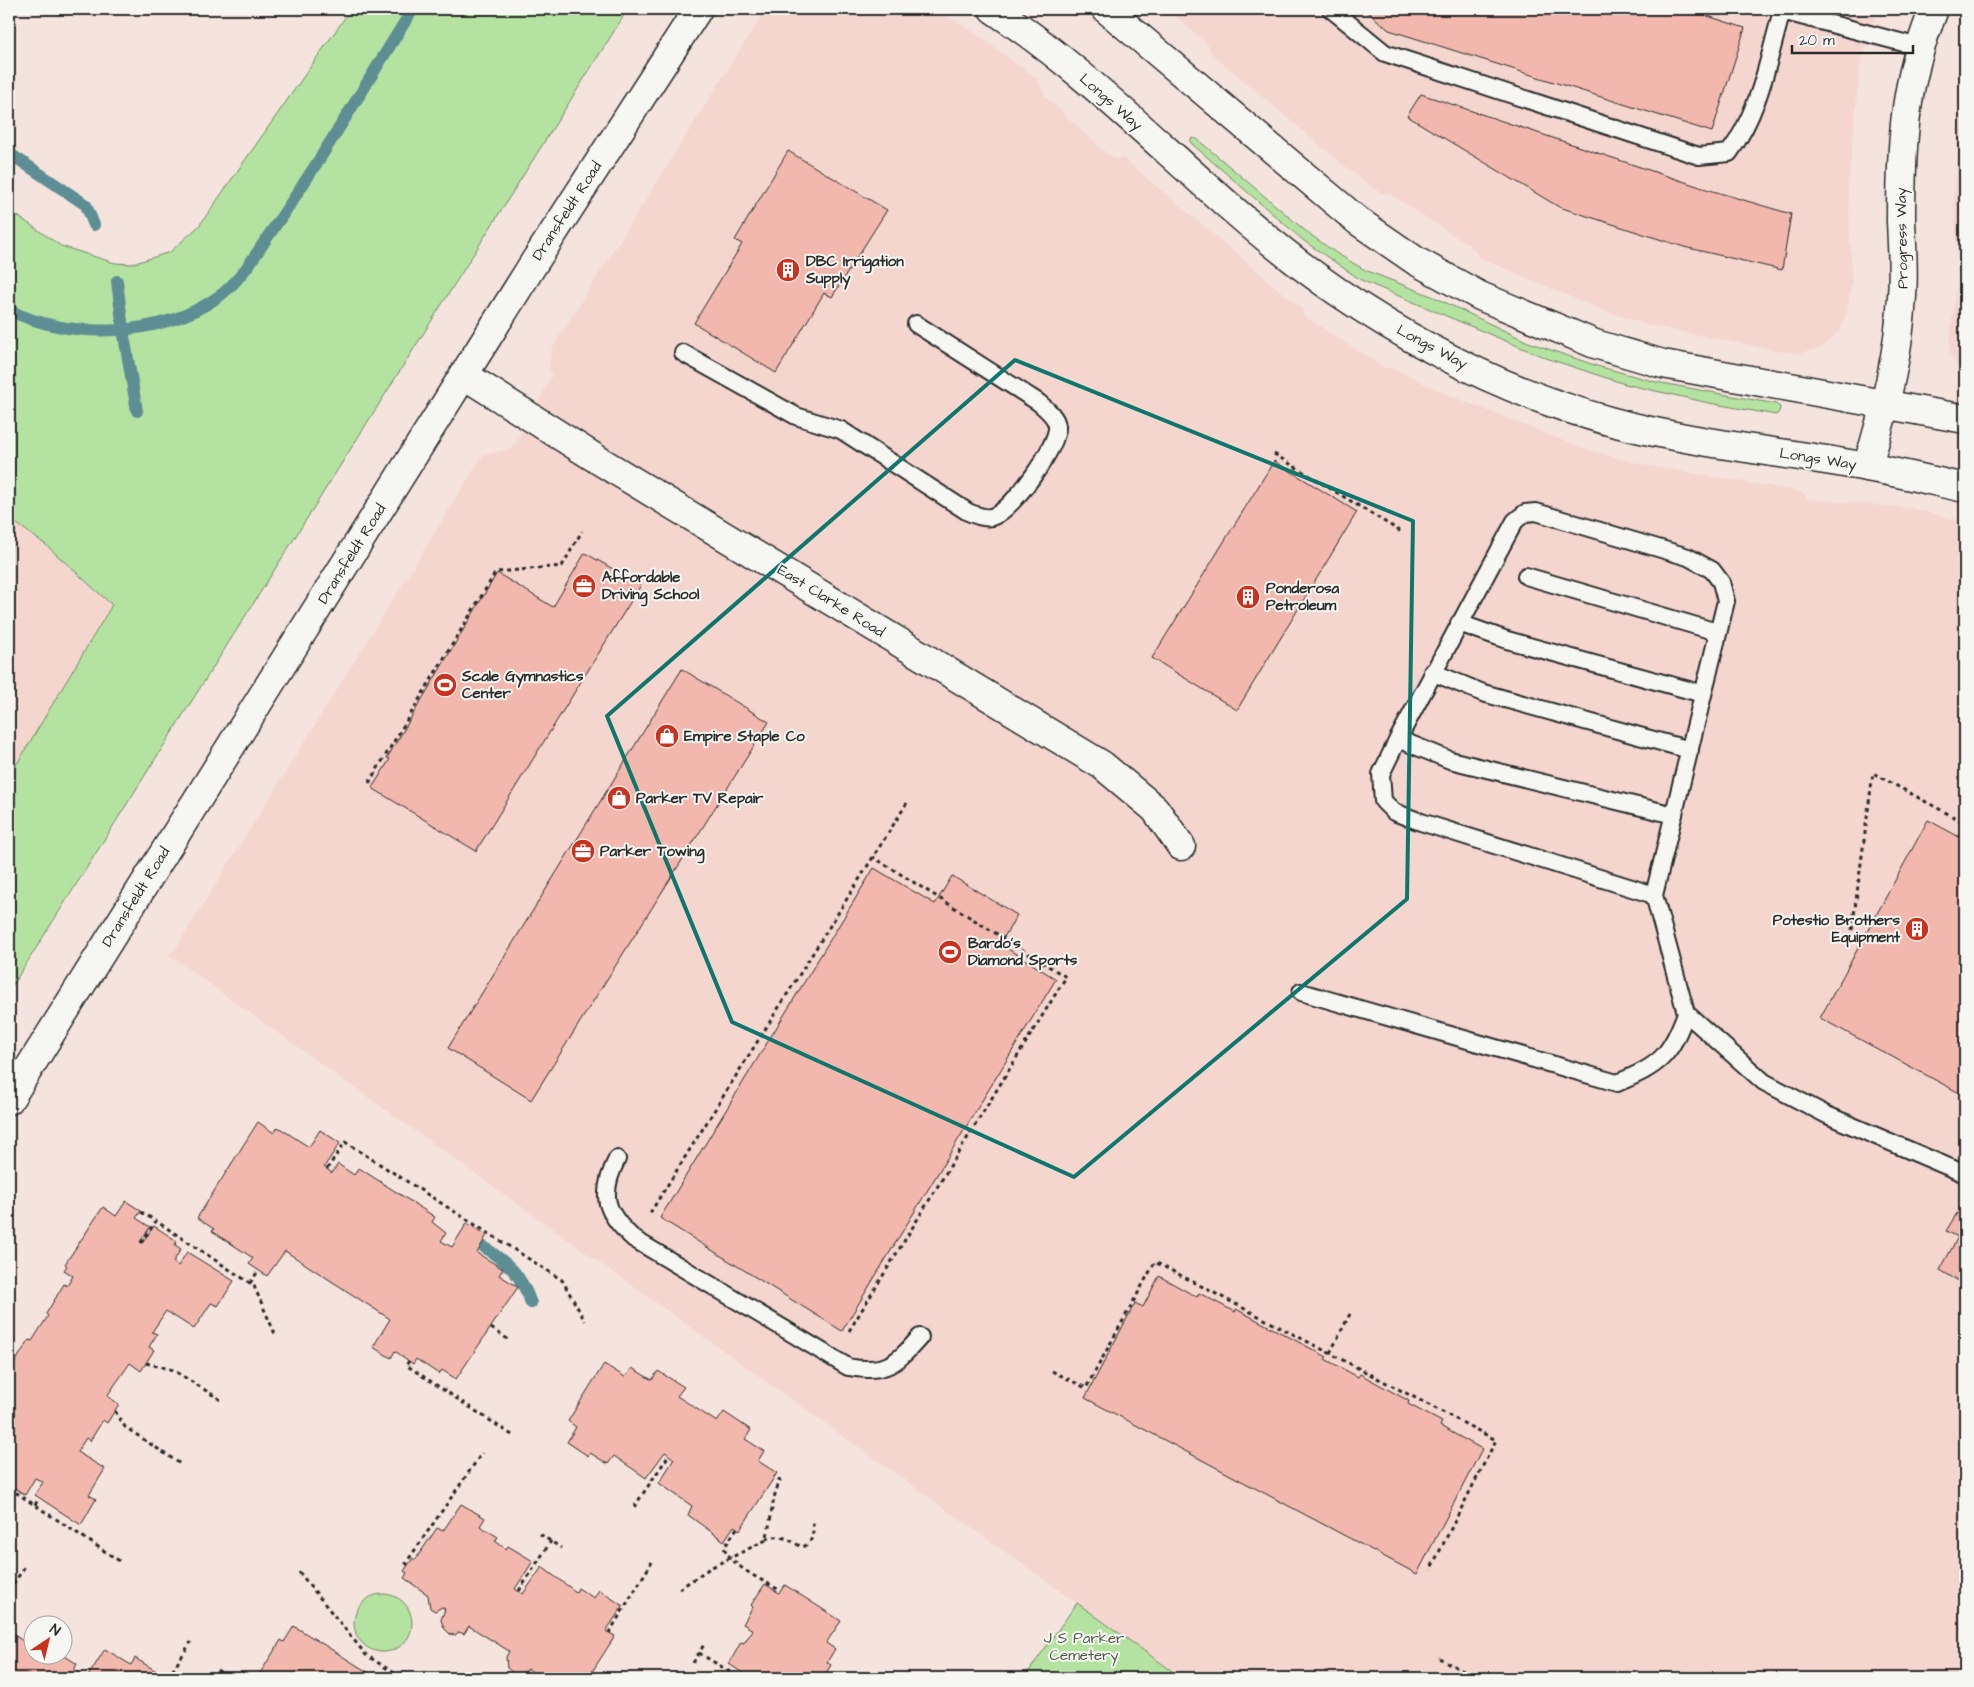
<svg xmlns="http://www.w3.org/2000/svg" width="1974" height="1687" font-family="'Architects Daughter',sans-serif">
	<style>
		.built { fill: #f4d6cf }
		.green { fill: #b4e3a1; stroke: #708766 }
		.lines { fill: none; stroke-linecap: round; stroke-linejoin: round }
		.stream { stroke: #5d8e93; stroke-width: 12 }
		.building { fill: #f2b7ad; stroke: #2b2b2b }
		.lane-casing { stroke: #2b2b2b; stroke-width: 20 }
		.street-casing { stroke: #2b2b2b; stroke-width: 31 }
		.secondary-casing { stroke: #2b2b2b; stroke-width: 31 }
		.path { stroke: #2b2b2b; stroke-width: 3; stroke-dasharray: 4 4; stroke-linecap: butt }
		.lane { stroke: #f6f6f2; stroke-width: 16 }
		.street { stroke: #f6f6f2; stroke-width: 28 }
		.secondary { stroke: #f6f6f2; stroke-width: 28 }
		.marked { fill: none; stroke: #0f766e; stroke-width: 4; stroke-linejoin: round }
		.labels { text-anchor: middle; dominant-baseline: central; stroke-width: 4; stroke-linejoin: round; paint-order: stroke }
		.street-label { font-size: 15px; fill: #2b2b2b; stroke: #f6f6f2 }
		.poi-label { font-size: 15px; font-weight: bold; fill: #2b2b2b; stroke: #f6f6f2; text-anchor: start }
		.park-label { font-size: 15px; fill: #4d5948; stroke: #f6f6f2 }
	</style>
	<rect width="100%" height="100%" fill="#f5e3dd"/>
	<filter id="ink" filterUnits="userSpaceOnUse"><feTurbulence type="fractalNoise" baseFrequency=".02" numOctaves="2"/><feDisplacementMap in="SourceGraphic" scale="10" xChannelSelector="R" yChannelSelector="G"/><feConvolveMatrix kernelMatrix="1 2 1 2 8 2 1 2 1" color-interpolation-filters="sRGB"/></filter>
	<g filter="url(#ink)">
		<path class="built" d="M766,9H935L972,31L1037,79L1046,97L1106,153L1116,159L1123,158L1302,309L1304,316L1383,367L1398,370L1446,394L1579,447L1640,464L1802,492L1808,499L1910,508L1965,522V1678H1182L169,955L176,948L483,455L511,449L518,440L552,375L549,368L552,348Z
			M1167,9H1878L1860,67L1848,186L1852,280L1847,311L1840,330L1822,348L1800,353L1778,351L1653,326L1599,309L1478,257L1475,249L1388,193H1380L1347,168L1213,55L1207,44Z
			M1965,94V376L1958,369L1950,353V336L1958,279L1954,198L1962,99Z
			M9,518L46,544L112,605L9,777Z"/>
		<path class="green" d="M351,9H628L9,991V777L112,605L46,545L9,518V210L61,246L115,263L132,264L170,252L199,226Z
			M1192,138L1197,139L1308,233L1336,253L1365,270L1434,297L1528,342L1597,366L1656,382L1776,404L1780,407L1779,412L1776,415L1709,403L1625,384L1546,358L1361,280L1304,241L1192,144L1190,141Z
			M354 1623a29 29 0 1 1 58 0a29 29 0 1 1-58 0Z
			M1077,1603L1182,1678H1024Z"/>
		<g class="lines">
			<path class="stream" d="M9,153L86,205L94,225
				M117,281L123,330L137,411
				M9,310C70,341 162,337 218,297C241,281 257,252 273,229C323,158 366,83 413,9
				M484,1247C510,1265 520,1273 531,1303"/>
		</g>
		<path class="building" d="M1364,9H1686L1745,28L1712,132L1389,30Z
			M1421,94L1703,188L1791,214L1782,270L1684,247L1559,207L1407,116Z
			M788,151L887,210L832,297L824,293L776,373L694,323L742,244L735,240Z
			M1274,461L1357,512L1237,710L1152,658Z
			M585,553L641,585L476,851L372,788L390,759L387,758L497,573L553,607Z
			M682,669L769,722L531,1100L448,1048Z
			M1928,820L1965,840V1096L1820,1018Z
			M874,868L935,904L952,876L1017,915L1000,944L1056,979L842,1331L660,1218Z
			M258,1122L274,1133L278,1127L309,1147L320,1130L340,1143L324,1167L332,1173L338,1164L354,1175L359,1168L435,1217L432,1222L446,1233L441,1241L452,1247L467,1223L487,1235L477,1253L503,1269L499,1275L518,1287L456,1379L442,1370L439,1374L416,1359L413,1364L395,1351L391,1358L373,1347L390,1319L285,1251L267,1276L249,1264L253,1258L212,1231L214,1229L197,1218Z
			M126,1201L141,1211L136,1218L150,1227L140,1242L142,1243L154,1226L177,1241L175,1245L181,1249L173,1262L178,1266L187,1252L234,1281L218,1306L211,1303L194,1329L166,1311L152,1332L157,1334L149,1347L154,1350L141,1371L130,1363L107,1396L119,1404L107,1423L103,1420L90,1441L86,1438L77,1452L105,1469L89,1495L96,1499L81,1525L35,1495L43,1482L35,1478L25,1495L9,1484V1378L12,1373L10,1370L29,1340L32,1341L48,1316L46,1314L64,1284L67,1286L73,1276L64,1270L67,1266L65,1264L103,1207L116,1216Z
			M1957,1213L1965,1218V1285L1940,1270L1958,1237L1946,1231Z
			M1159,1276L1197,1297L1199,1293L1235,1312L1236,1309L1327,1357L1325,1359L1358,1377L1360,1374L1409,1401L1408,1404L1442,1422L1440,1426L1482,1449L1417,1574L1085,1398L1135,1303L1143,1307Z
			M604,1364L625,1377L632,1368L652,1380L658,1371L684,1387L677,1396L717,1422L724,1412L751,1430L745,1439L764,1451L758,1461L777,1473L740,1530L734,1526L724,1541L688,1515L692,1506L659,1483L674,1459L665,1452L646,1478L614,1456L608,1464L590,1453L588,1456L567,1442L576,1427L568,1421Z
			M461,1504L485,1518L480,1526L498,1537L495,1541L506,1549L508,1546L533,1561L515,1589L523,1594L542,1567L576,1592L578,1588L594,1598L599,1590L623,1606L606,1631L615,1636L588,1678H557L550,1673L547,1678H541L528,1669L520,1676L516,1675L507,1668L506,1657L509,1651L469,1626L464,1634L459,1632L455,1635L450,1634L444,1628L441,1620L445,1609L442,1607L435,1611L430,1608L428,1595L404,1578L407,1573L404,1571L413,1558L415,1560L437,1528L443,1531Z
			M765,1584L779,1593L785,1585L841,1621L826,1643L835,1649L827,1662L831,1665L826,1673L832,1677L831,1678H750L729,1664L741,1642L744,1643L753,1630L743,1624L753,1607L751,1605Z
			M294,1626L377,1678H257L281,1640L284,1642Z
			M9,1632L31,1646L32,1645V1654H62L77,1664L74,1670L87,1678H9Z
			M105,1649L131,1665L135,1658L161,1674L159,1678H87Z"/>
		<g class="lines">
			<g class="lane-casing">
				<path id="lane" d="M1331,9L1385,53L1699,156L1729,153C1760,111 1768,60 1782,11L1919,47
					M683,353L796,416L841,430L968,512C976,515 986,520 994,516C1013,509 1059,445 1057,426C1056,416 1045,408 1038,402L916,324
					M1526,576L1717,632
					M1459,623L1507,640L1703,694
					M1432,672L1483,693L1690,750
					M1398,739L1450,760L1674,815
					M1654,895L1421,822L1394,812L1383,801L1381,774L1398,739L1515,521L1525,513L1536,512L1688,557L1712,570L1721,582L1726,601L1654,895L1686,1013
					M1301,992L1617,1083C1660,1065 1670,1057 1686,1013L1764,1082L1827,1115L1965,1174
					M617,1159C599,1195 605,1213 634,1239L848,1367C886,1374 896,1364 920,1337"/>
			</g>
			<g class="street-casing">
				<path id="street" d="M464,375L600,461L1102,765L1155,809L1181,846
					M1867,467C1885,411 1899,355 1902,296C1904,271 1902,246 1901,221C1901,143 1904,82 1934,9"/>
			</g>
			<g class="secondary-casing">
				<path id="secondary" d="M993,9C1117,91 1215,208 1338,292C1420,348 1513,394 1609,421C1693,444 1781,451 1867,467C1900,473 1933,481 1965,488
					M1106,9L1358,221L1416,261L1480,296L1595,344L1663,364L1965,419
					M9,1100L532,266L698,9"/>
			</g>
			<path class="path" d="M1274,454L1403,533
				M369,783L494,575L497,572L562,566L582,531
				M1851,938L1873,773L1965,823
				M327,1169L345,1142L562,1280L585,1321
				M141,1212L156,1221
				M650,1213L907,803
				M141,1243L156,1221L250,1283L254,1286L275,1334
				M250,1283L259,1270
				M491,1328L509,1340
				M849,1331L1066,977L873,857
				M1330,1353L1351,1312
				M409,1361L406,1365L512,1435
				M146,1363L173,1370L221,1400
				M1052,1371L1086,1388L1155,1262L1496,1440L1430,1570
				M115,1411L125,1427L182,1465
				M9,1488L121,1562
				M35,1505L39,1498
				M634,1507L669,1455
				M737,1528L724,1548C735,1569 761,1579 781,1591
				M540,1534L561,1548
				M766,1539C783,1533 788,1540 802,1547C815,1543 813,1530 813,1519
				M408,1565L406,1563L482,1453
				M299,1572L366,1655L402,1678
				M679,1589L710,1568L766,1540C772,1519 771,1499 780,1481L774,1476
				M9,1591L25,1566
				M519,1591L551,1541
				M609,1633L652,1562
				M699,1653L740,1678
				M1439,1658L1467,1673
				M693,1663L705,1643
				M217,1670L229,1678
				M168,1678L191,1642"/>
			<use href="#lane" class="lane"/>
			<use href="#street" class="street"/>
			<use href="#secondary" class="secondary"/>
		</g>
	</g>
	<path class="marked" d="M1015,360L1413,521L1407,899L1074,1177L732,1022L607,716Z"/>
	<defs>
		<g id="building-disc" transform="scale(1.25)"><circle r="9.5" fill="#c8321e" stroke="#f6f6f2"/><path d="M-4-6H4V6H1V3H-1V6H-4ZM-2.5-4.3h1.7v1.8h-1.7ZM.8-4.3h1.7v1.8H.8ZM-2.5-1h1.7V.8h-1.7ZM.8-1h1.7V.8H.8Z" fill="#fff"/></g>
		<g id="office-disc" transform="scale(1.25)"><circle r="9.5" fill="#c8321e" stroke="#f6f6f2"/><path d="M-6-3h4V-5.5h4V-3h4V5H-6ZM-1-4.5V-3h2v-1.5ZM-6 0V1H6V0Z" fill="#fff"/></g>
		<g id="stadium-disc" transform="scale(1.25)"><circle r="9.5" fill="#c8321e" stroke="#f6f6f2"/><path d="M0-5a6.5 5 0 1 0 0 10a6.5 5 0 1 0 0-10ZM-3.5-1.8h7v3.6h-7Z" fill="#fff"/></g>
		<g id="shop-disc" transform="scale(1.25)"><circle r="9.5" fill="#c8321e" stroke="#f6f6f2"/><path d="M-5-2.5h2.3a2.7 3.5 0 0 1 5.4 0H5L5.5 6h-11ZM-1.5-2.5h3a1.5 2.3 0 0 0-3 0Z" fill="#fff"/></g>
	</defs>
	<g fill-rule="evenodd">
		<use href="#building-disc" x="788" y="270"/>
		<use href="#office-disc" x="584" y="586"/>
		<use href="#building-disc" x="1248" y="597"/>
		<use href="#stadium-disc" x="445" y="685"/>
		<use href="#shop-disc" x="667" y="736"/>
		<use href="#shop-disc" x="619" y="798"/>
		<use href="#office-disc" x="583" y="851"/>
		<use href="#building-disc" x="1917" y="929"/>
		<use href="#stadium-disc" x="950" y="952"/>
	</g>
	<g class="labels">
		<g class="street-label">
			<text transform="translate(1111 102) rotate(41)">Longs Way</text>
			<text transform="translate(567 211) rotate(-57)">Dransfeldt Road</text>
			<text transform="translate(1902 238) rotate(-91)">Progress Way</text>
			<text transform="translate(1432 347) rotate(28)">Longs Way</text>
			<text transform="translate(1818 459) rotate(9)">Longs Way</text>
			<text transform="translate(352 554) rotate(-58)">Dransfeldt Road</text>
			<text transform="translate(831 601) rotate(32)">East Clarke Road</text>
			<text transform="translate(136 897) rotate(-58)">Dransfeldt Road</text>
		</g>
		<g class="poi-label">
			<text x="806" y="261">DBC Irrigation<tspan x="806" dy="17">Supply</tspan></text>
			<text x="602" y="577">Affordable<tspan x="602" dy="17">Driving School</tspan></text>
			<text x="1266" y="588">Ponderosa<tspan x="1266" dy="17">Petroleum</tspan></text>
			<text x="462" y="676">Scale Gymnastics<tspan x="462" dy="17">Center</tspan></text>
			<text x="684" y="736">Empire Staple Co</text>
			<text x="636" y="798">Parker TV Repair</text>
			<text x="600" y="851">Parker Towing</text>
			<text x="1900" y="920" text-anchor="end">Potestio Brothers<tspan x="1900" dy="17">Equipment</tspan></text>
			<text x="968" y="943">Bardo's<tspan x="968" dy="17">Diamond Sports</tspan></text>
		</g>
		<g class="park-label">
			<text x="1084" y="1638">J S Parker<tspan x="1084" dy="17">Cemetery</tspan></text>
		</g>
	</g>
	<rect width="1974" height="1687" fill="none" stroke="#f6f6f2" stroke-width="30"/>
	<rect x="15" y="15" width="1944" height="1657" fill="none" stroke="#2b2b2b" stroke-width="2" filter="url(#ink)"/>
	<g transform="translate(48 1640) rotate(35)"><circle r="24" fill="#f6f6f2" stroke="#a5a5a2"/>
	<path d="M0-4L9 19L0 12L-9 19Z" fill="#c8321e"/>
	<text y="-8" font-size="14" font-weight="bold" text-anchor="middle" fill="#2b2b2b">N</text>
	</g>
	<path d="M1792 45v8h121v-8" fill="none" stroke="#2b2b2b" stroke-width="2.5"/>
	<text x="1799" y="45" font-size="15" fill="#2b2b2b" stroke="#f6f6f2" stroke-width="4" paint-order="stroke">20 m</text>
</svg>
